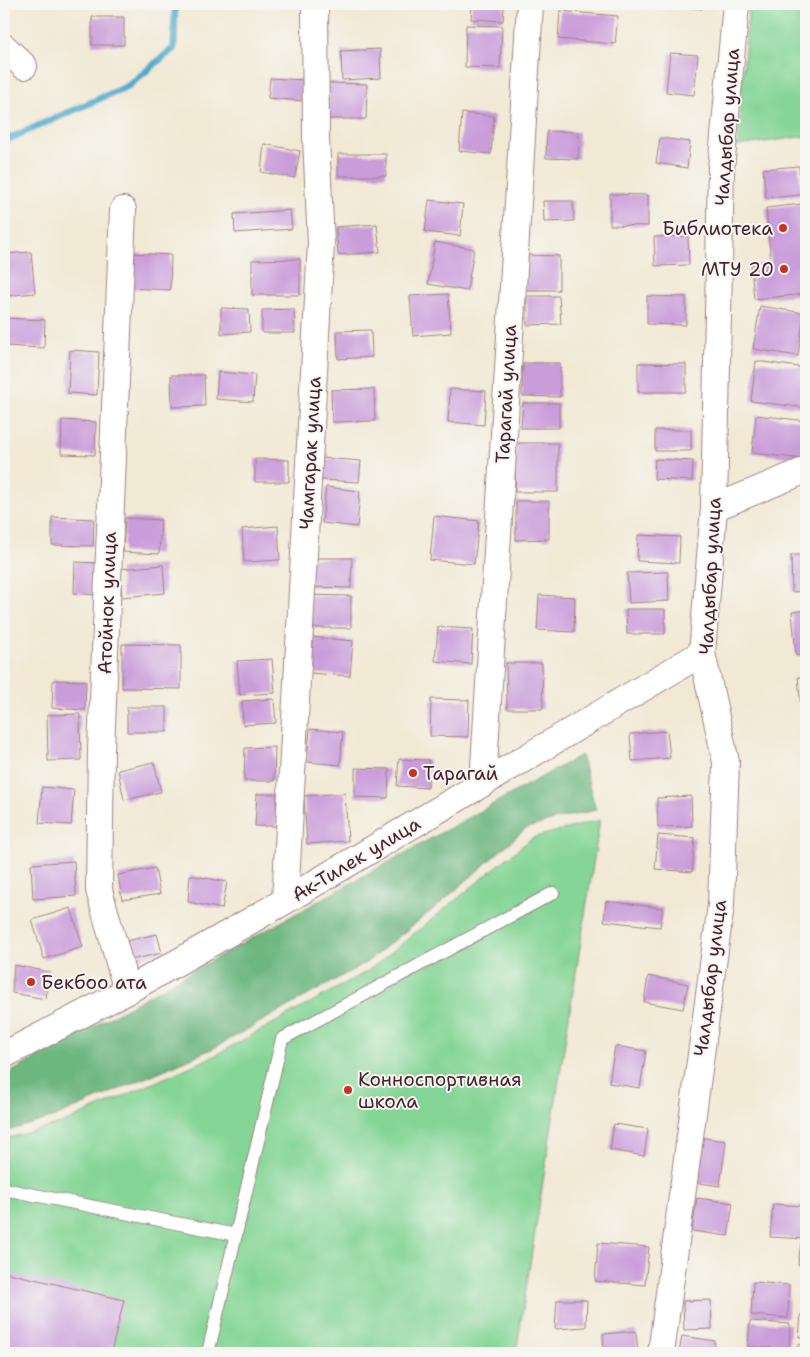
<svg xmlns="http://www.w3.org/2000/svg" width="810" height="1357" font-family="'Shantell Sans',sans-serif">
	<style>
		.green { fill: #85d596; stroke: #687a60 }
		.forest { fill: #6cb67f; stroke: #5b6a55 }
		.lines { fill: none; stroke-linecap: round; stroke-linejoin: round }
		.stream { stroke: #4ba9ca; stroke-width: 7 }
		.building { fill: #c99cda }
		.service-casing { stroke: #9e8480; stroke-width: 14 }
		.minor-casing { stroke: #9e8480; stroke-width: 28 }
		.service { stroke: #fff; stroke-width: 12 }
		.minor { stroke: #fff; stroke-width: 26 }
		.poi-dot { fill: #c8321e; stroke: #f6f6f2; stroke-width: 2 }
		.labels { text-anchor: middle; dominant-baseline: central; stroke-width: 4; stroke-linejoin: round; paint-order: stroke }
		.street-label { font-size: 19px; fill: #4a1f2b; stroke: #f6f6f2 }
		.poi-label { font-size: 19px; fill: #4a1f2b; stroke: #f6f6f2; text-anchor: start }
	</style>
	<rect width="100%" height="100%" fill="#f6f6f2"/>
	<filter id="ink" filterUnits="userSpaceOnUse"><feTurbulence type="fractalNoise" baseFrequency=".02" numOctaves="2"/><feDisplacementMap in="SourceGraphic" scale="10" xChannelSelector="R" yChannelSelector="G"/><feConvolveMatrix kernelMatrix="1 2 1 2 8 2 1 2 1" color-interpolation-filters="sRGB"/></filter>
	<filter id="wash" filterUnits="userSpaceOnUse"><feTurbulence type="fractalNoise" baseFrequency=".0096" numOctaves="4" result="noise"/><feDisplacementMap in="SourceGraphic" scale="20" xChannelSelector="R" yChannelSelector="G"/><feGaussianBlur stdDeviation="1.12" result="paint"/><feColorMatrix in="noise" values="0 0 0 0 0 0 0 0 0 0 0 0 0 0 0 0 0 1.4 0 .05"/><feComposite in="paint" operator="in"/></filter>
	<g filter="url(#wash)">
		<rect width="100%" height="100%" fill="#f2e9d5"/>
		<path class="green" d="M749,4H806V136L737,146Z
			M600,820L516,1353H4V1139L61,1124L214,1056L368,971L532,838Z"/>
		<path class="forest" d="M581,755L596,810L557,819L525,829L442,902L367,962L214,1048L55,1117L4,1132V1076Z"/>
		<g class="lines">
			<path class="stream" d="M4,141L128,86L174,48L175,4"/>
		</g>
		<g id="blocks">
			<path class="building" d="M472,4H504L503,21L471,19Z
				M668,4H702V9Z
				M560,11L618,16L615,44L558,39Z
				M92,17H124V45H92Z
				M466,25L502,26L500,68L465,67Z
				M380,49L381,78L342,80L341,51Z
				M670,53L698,55L694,95L666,92Z
				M270,78L305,80L304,101L268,98Z
				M329,83L367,84L366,119H329Z
				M462,113L494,116L491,154L459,151Z
				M547,131L579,132L578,159L546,158Z
				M660,138L690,142L687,168L656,163Z
				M264,144L300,151L295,178L261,172Z
				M338,154H386V176H338Z
				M799,166L801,195L766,198L763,169Z
				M610,194L648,195V226L610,225Z
				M429,200L463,204L460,236L425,232Z
				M543,201H573L574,221L544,222Z
				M802,204L806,248V294L754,299L751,265L771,264L766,208Z
				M290,210L292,229L235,233L234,214Z
				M377,224L380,252L338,255L336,227Z
				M688,236L689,265L655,266L654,237Z
				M435,242L474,249L467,291L428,284Z
				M31,252L35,293L5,296L4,254Z
				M129,253L171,255L170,290L128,288Z
				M525,255L559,256V290H525Z
				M300,259V295H252V260Z
				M448,294L451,333L413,336L410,296Z
				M527,296H559L561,324L527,325Z
				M647,296L686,297V325L647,324Z
				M760,306L804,313L798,356L753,349Z
				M221,308L249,309L250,332L221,334Z
				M294,309L295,333H262V310Z
				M4,318L45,320L44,348L4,346Z
				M371,330L372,357L338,359L337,331Z
				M70,350L99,352L97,395L68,393Z
				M756,361L806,368V408L751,401Z
				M523,363H560V397L522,396Z
				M638,363L686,364V392H638Z
				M218,372L255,375L253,402L216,399Z
				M171,375H204L205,406L172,407Z
				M374,389L375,421L332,422L331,390Z
				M450,389L486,391L484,425L448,422Z
				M523,403H559V428H521Z
				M756,415L806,421L803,459L752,453Z
				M62,420L96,422L95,455L61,454Z
				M655,430H691V451H655Z
				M516,443H558V492H515Z
				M322,458L361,461L359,482L321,480Z
				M255,459L289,460V482H255Z
				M655,459L693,461L692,481L654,479Z
				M326,487L360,491L357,527L322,523Z
				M516,501H549V539L516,540Z
				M434,516L479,521L474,564L430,560Z
				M52,517L94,519L93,546L52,545Z
				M125,518L161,520L159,554L123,552Z
				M278,526L280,560L244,562L242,529Z
				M638,535L680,537L679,563L637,561Z
				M791,555H806V591L792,592Z
				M311,558H352L351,588L310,587Z
				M75,562L97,563L95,595L74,593Z
				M163,565L165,593L122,597L120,569Z
				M668,572L669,601L629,603L627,573Z
				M304,595L351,596V628H304Z
				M539,595L575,597L574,632L537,630Z
				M626,609H665V634H627Z
				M806,610V655L796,656L792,612Z
				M438,627L473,629L471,664L435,661Z
				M312,637L353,641L350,676L309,673Z
				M122,644L181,645V689L122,688Z
				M272,659L275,693L240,695L237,661Z
				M506,663H542L543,709H507Z
				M798,677H806V707L801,708Z
				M53,680L86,681L85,710L52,708Z
				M274,699L276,723L243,725L242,701Z
				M431,699L469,700L468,737L430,736Z
				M127,707H167V732H127Z
				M80,714L81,760L48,761L47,715Z
				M310,729L343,732L340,765L307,762Z
				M667,731L670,758L632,761L630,734Z
				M275,747L274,781H244L245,748Z
				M399,759L429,760L428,788L397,786Z
				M154,762L161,792L124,800L118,770Z
				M355,768L389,769L388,798L355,797Z
				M42,787L74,790L71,825L39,823Z
				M345,793L348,841L307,844L304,796Z
				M257,794H277L276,826H255Z
				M691,796L692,826L658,827L657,798Z
				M658,835L695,838L692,872L655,869Z
				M74,861L76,896L33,899L31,864Z
				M155,868L160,894L122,900L118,875Z
				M190,875L227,882L222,909L188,902Z
				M606,901L663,908L660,927L604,921Z
				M71,908L83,947L44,959L32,920Z
				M157,934L162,953L130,960L126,941Z
				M14,965L50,972L46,999L12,993Z
				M648,976L688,984L683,1009L644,1002Z
				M615,1046L646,1051L640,1088L609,1083Z
				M614,1124L648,1129L644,1156L610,1150Z
				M699,1137L726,1141L720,1186L693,1182Z
				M697,1198L733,1203L728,1236L692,1231Z
				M773,1204L806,1206V1239L770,1237Z
				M598,1243L649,1247L645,1285L595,1281Z
				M801,1243H806V1265H798Z
				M4,1272L124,1300L111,1353H4Z
				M753,1282L789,1285L788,1318L751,1315Z
				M805,1291H806V1311H803Z
				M557,1300H587L586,1327L555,1329Z
				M711,1300L712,1329L684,1330L683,1301Z
				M801,1314H806V1337H799Z
				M750,1321L790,1324L789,1349L748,1347Z
				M636,1331L638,1353H604L603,1334Z
				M682,1336L715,1341L714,1353H679Z
				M798,1344L806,1345V1353H798Z"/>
		</g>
	</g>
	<g filter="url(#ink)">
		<use href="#blocks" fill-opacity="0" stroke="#9e8480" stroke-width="1"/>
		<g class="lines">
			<g class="service-casing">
				<path id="service" d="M4,1189L236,1235
					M208,1353L282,1039L553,893"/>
			</g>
			<g class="minor-casing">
				<path id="minor" d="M4,47L24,66
					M123,210L101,750L99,890L127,991
					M714,508L806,470
					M483,783L530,4
					M285,901L321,244L316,138L315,4
					M4,1055L127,991L285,901L702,653
					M661,1353L721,905L726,762L702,653L714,508L721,169L736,4"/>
			</g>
			<use href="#service" class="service"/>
			<use href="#minor" class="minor"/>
		</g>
	</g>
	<g class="poi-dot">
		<circle cx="783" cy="228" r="5"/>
		<circle cx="784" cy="269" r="5"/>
		<circle cx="413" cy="773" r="5"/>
		<circle cx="31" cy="982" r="5"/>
		<circle cx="348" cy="1090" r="5"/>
	</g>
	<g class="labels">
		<g class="street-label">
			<text transform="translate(727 127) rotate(-86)">Чалдыбар улица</text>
			<text transform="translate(506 394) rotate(-87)">Тарагай улица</text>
			<text transform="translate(310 453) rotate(-87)">Чамгарак улица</text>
			<text transform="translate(710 576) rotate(-87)">Чалдыбар улица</text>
			<text transform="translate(107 603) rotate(-88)">Атойнок улица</text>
			<text transform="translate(356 859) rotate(-31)">Ак-Тилек улица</text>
			<text transform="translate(710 978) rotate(-83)">Чалдыбар улица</text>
		</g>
		<g class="poi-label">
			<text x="773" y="228" text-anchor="end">Библиотека</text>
			<text x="774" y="269" text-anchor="end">МТУ 20</text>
			<text x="423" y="773">Тарагай</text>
			<text x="41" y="982">Бекбоо ата</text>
			<text x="358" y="1079">Конноспортивная<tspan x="358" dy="22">школа</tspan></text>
		</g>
	</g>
	<rect width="810" height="1357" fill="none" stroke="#f6f6f2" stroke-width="20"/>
</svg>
